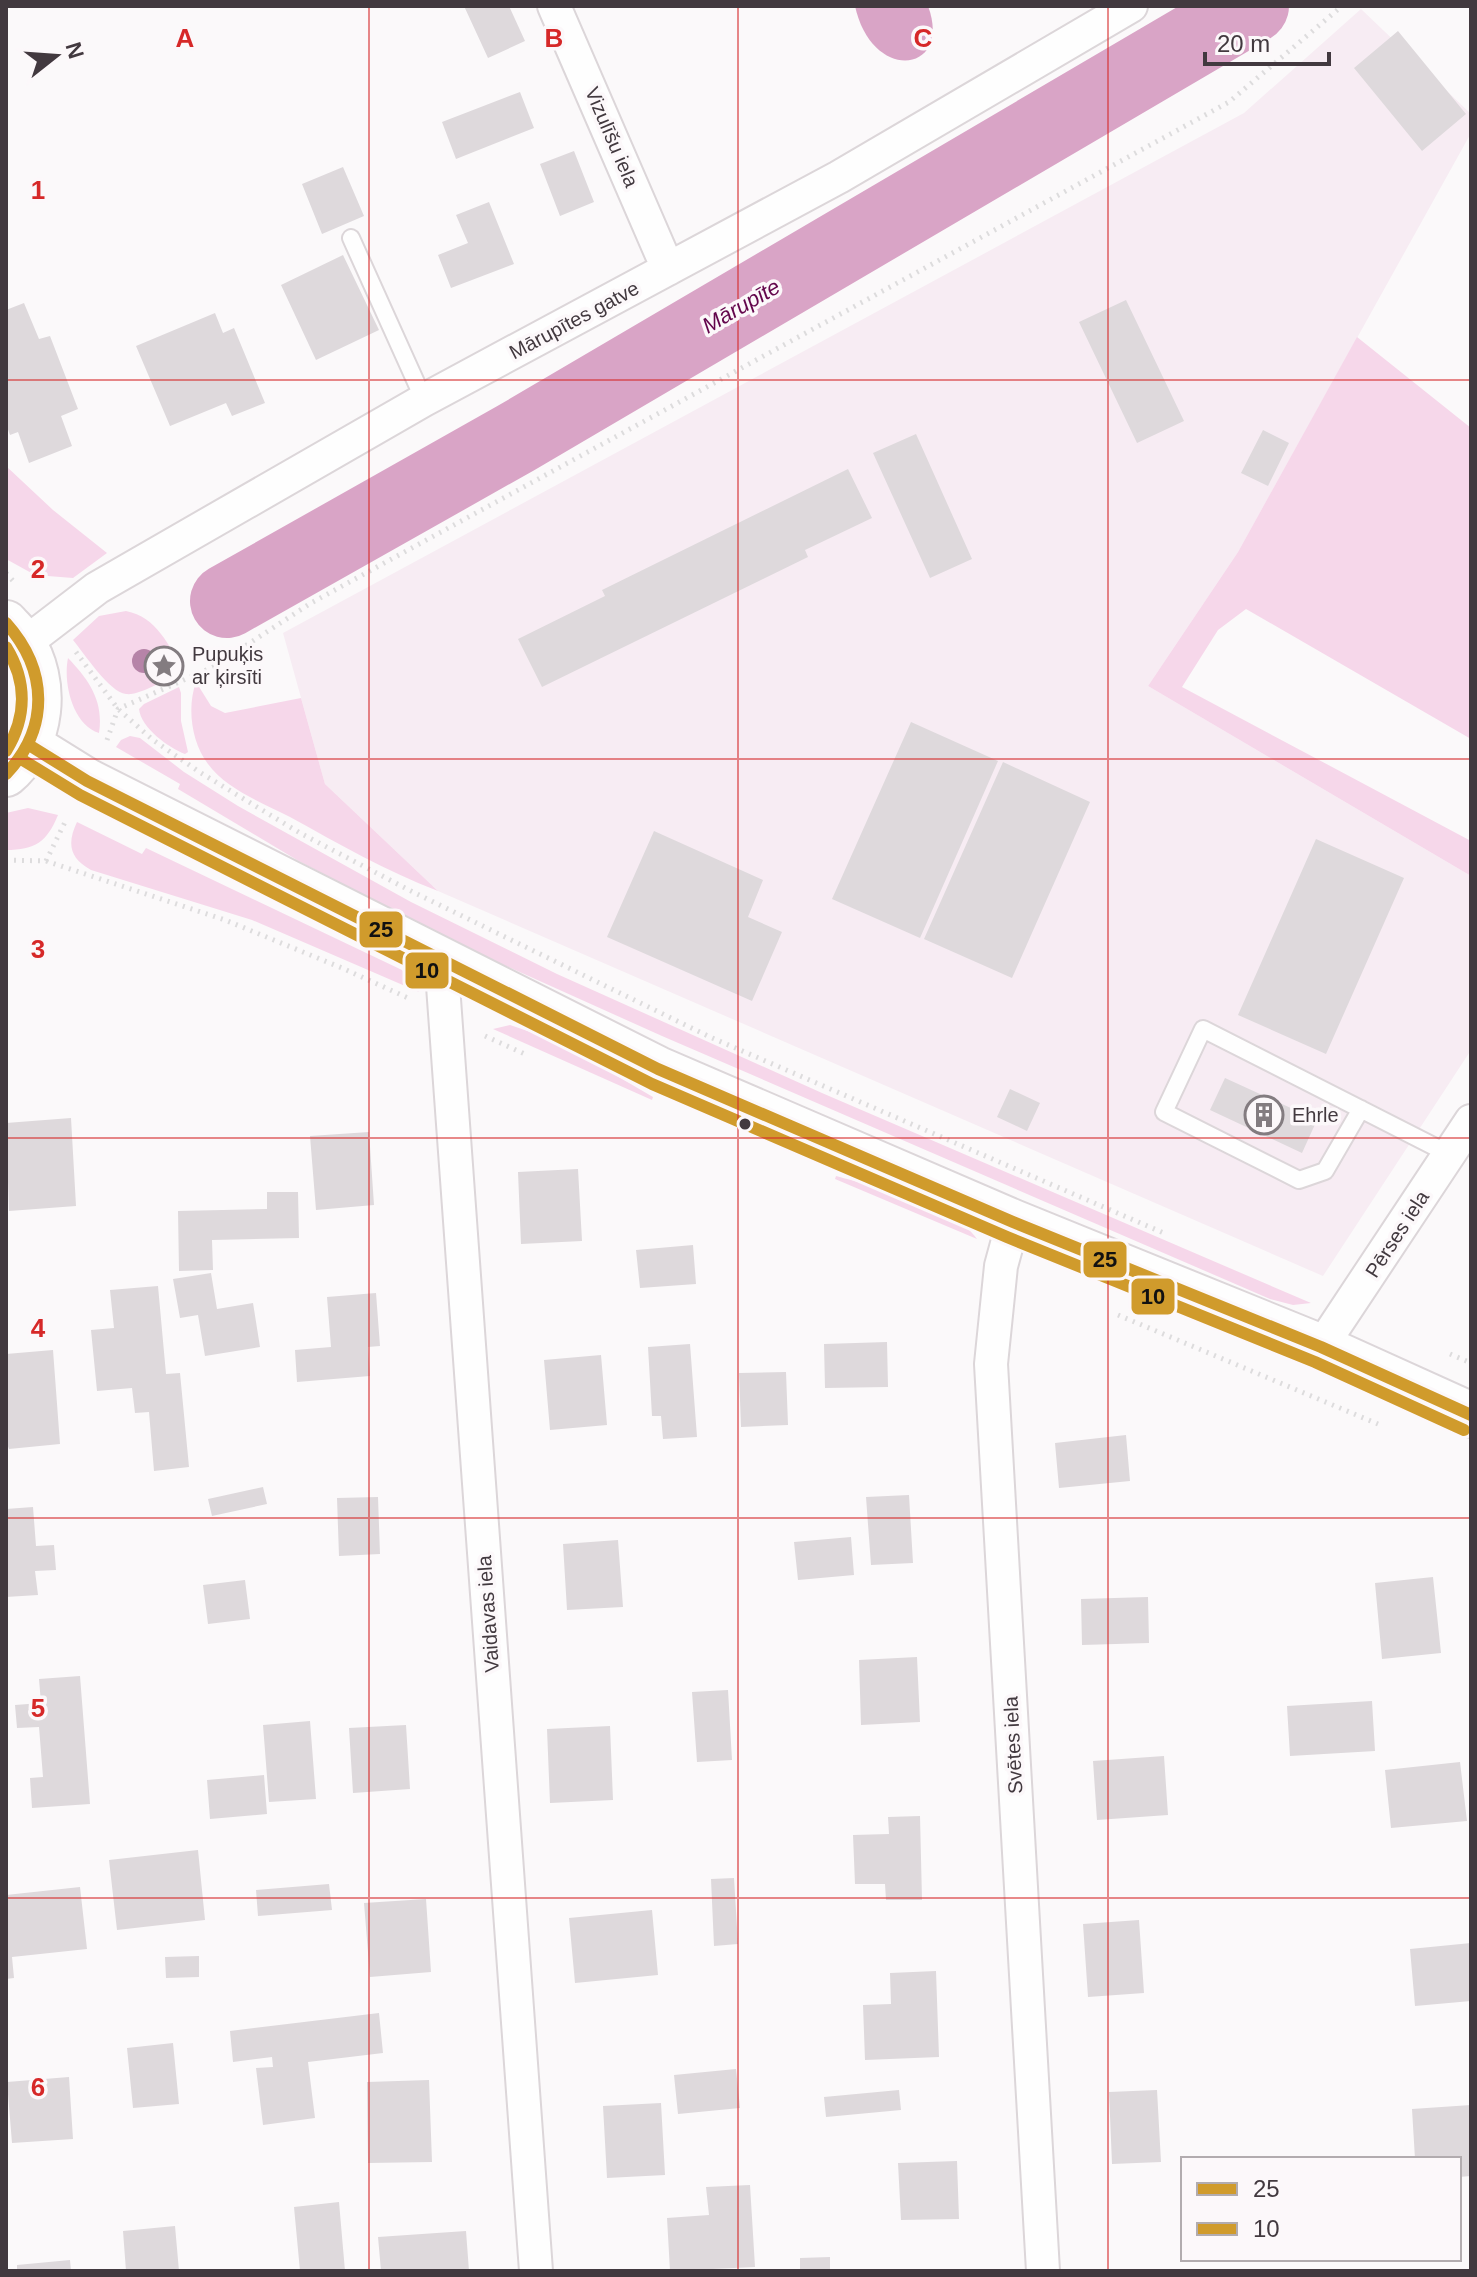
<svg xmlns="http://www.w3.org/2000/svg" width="1477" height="2277" font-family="Arial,sans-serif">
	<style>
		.built { fill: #f7ecf3 }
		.green { fill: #f6d7ea }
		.water { fill: #d9a4c6 }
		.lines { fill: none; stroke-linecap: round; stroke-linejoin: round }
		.river { stroke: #d9a4c6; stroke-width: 74 }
		.building { fill: #ded9dc }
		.service-casing { stroke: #dcd6d9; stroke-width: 20 }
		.minor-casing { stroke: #dcd6d9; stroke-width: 36 }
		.primary-casing { stroke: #dcd6d9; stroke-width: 48 }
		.path { stroke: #dddcdd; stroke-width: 5; stroke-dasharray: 2 6; stroke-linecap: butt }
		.service { stroke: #fefefe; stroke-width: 16 }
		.minor { stroke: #fefefe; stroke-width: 32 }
		.primary { stroke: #fefefe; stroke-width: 44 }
		.bus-1-casing { stroke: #fcf8fa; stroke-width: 18 }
		.bus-2-casing { stroke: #fcf8fa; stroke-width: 18 }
		.bus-1 { stroke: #d09b2c; stroke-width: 12 }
		.bus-2 { stroke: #d09b2c; stroke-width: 12 }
		.tree { fill: #b684a8 }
		.grid { fill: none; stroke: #d62828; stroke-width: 2; stroke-opacity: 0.55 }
		.bus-dot { fill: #42393f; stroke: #fcf8fa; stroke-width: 3 }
		.labels { text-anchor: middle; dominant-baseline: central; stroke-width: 7; stroke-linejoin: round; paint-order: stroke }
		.street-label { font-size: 20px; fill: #42393f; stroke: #fcf8fa }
		.poi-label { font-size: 20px; fill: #42393f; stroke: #fcf8fa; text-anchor: start }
		.water-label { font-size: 22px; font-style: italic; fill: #63064c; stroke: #fcf8fa }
		.grid-label { font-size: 26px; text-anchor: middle; font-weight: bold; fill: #d62828; stroke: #fcf8fa; stroke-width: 7; stroke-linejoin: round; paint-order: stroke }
		.line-badge { stroke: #fcf8fa; stroke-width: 3 }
		.pale-badge-label { font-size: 22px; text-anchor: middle; font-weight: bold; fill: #111 }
	</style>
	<rect width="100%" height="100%" fill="#fbf9fa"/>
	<path class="built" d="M1361,9L1471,114V133L1238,552L1148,686L1471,876V1050L1323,1276L438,891L325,784L283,633L1244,113Z"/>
	<path class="green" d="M1357,337L1471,428V739L1246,609L1218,630L1182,687L1471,841V876L1148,686L1238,552Z
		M6,466L53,510L107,553L73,578L35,575L6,559Z
		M126,611C157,617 168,645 184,670C170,677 140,696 126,694C109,692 84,653 73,640L99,616Z
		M68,658C89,680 104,701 99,733C72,724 63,682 68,658Z
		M196,682L211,706L225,713L301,698L325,784L438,891C386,871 339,844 290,817C263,803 226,789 208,764C191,742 187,707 196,682Z
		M179,687L181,693V721L188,752L185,754C169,748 141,728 139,709L144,704Z
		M130,736L140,738L184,772L238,806L411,902L557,974L822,1093L1311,1303L1293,1305L1270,1299L662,1036L446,939L297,860L178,789L180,784L116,747L121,740Z
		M28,808L58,815C47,842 35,850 6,850V813Z
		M77,822L142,854L146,848L381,960L402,970L419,992L252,920L91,870C69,858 67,843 77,822Z
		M510,1025L557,1041L653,1097L652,1100L493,1029Z
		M836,1176C876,1187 954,1205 977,1239L835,1179Z"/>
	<path class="water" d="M855,6H928C953,73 872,84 855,6Z"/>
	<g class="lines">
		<path class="river" d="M227,601L516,438L1252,6"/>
	</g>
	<path class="building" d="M464,6H509L525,41L488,58Z
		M1398,31L1466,114L1422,151L1354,68Z
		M520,92L534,128L456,159L442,122Z
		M574,151L594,202L560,216L540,164Z
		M343,167L364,216L322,234L302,184Z
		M489,202L514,264L451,288L438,255L468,243L456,215Z
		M343,255L379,330L316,360L281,285Z
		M1126,300L1184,421L1137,443L1079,322Z
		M24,303L39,339L50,336L78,409L61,416L72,446L29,463L18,432L10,435L6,424V310Z
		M215,313L223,333L234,328L265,403L232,416L226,403L170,426L136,346Z
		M1263,430L1289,443L1268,486L1241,473Z
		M916,434L972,559L930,578L873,453Z
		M848,469L872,518L805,550L808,557L542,687L518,639L605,596L602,590Z
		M911,722L998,761L920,938L832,899Z
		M1003,762L1090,802L1012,978L924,939Z
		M654,831L763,880L748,917L782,932L752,1001L607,937Z
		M1316,839L1404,878L1326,1054L1238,1015Z
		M1225,1078L1317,1120L1302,1153L1210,1110Z
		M1010,1089L1040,1103L1027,1131L997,1117Z
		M71,1118L76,1206L9,1211L6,1123Z
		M369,1132L374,1205L316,1210L310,1136Z
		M578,1169L582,1241L521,1244L518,1172Z
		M267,1192H298L299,1238L212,1240L213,1270L179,1271L178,1211L267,1209Z
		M693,1245L696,1284L640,1288L636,1250Z
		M211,1273L217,1309L253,1303L260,1347L205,1356L198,1315L180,1318L173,1279Z
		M158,1286L166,1374L180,1373L189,1467L154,1471L149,1412L135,1413L132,1388L97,1391L91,1330L114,1328L110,1290Z
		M376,1293L380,1346L368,1347L370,1376L297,1382L295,1350L331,1347L327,1297Z
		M887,1342L888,1387L825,1388L824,1344Z
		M690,1344L697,1437L663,1439L661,1416H652L648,1347Z
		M53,1350L60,1444L9,1449L6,1441V1354Z
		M601,1355L607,1425L550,1430L544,1360Z
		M786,1372L788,1425L741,1427L739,1373Z
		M1126,1435L1130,1481L1059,1488L1055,1443Z
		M263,1487L267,1504L212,1516L208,1499Z
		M909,1495L913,1563L871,1565L866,1497Z
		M378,1497L380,1554L339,1556L337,1498Z
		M33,1507L36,1546L54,1545L56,1570L35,1571L38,1595L6,1597V1509Z
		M851,1537L854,1575L798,1580L794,1542Z
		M618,1540L623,1607L567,1610L563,1544Z
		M1433,1577L1441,1653L1382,1659L1375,1583Z
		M245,1580L250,1619L208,1624L203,1585Z
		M1148,1597L1149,1643L1082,1645L1081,1599Z
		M917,1657L920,1722L861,1725L859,1660Z
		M80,1676L90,1804L32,1808L30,1778L43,1777L39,1727L17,1728L15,1705L41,1703L39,1679Z
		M728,1690L732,1760L697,1762L692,1692Z
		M1372,1701L1375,1751L1290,1756L1287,1706Z
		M310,1721L316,1799L269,1802L263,1725Z
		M406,1725L410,1789L353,1793L349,1728Z
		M610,1726L613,1800L550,1803L547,1729Z
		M1164,1756L1168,1815L1097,1820L1093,1761Z
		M1460,1762L1467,1821L1391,1828L1385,1770Z
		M264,1775L267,1814L210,1819L207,1780Z
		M920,1816L922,1900H886L885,1884H855L853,1835L889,1834L888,1817Z
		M198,1850L205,1920L117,1930L109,1860Z
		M734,1878L738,1944L714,1946L711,1879Z
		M329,1884L332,1910L258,1916L256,1890Z
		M80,1887L87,1949L12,1957L14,1978L6,1979V1895Z
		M426,1899L431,1972L370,1977L364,1903Z
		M652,1910L658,1975L575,1983L569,1918Z
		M1139,1920L1144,1993L1088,1997L1083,1924Z
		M1471,1943V2001L1415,2006L1410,1949Z
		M199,1956V1977L166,1978L165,1957Z
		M936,1971L939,2057L865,2060L863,2005L891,2004L890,1973Z
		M379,2013L383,2053L308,2062L315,2118L263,2125L256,2068L273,2067L272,2057L233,2062L230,2031Z
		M173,2043L179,2104L133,2108L127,2048Z
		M736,2069L740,2108L678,2114L674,2075Z
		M69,2077L73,2139L12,2143L7,2082Z
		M429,2080L432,2162L368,2163L367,2082Z
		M899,2090L901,2110L826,2117L824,2097Z
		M1157,2090L1161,2162L1112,2164L1109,2092Z
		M661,2103L665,2175L607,2178L603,2106Z
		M1471,2105V2176L1459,2177V2159H1415L1412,2109Z
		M957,2161L959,2219L901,2220L898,2163Z
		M750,2185L755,2267L670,2271L667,2218L709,2215L706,2187Z
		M339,2202L345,2271H300L294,2207Z
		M175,2226L179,2271H126L123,2231Z
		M466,2231L469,2271H381L378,2237Z
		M830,2257V2271H800V2258Z
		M70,2260L71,2271H17V2265Z"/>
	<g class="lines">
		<g class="service-casing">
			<path id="service" d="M351,238L424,400
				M1361,1109L1325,1171L1299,1180L1164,1112L1203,1029L1449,1154"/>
		</g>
		<g class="minor-casing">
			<path id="minor" d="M554,6L668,269
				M24,644L97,588L424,400L839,177L1131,6
				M441,958L536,2271
				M1013,1222L1001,1266L991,1364L1043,2271
				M1321,1347L1471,1121"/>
		</g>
		<g class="primary-casing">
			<path id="primary" d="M6,623C11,629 18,635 22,642C49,681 43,743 6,774
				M29,745L87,781L658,1069L1013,1222L1321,1347L1471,1415"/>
		</g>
		<path class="path" d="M6,573L14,582
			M76,652L118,709L153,740L201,773L300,833L409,890L710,1037L1166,1234
			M107,740L118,709L213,667L311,603L1229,102L1342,6
			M6,860L46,861L67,818
			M46,861L225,920L342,968L408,998
			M485,1036L527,1055
			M1118,1315L1378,1424
			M1450,1354L1471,1363"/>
		<use href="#service" class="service"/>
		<use href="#minor" class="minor"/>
		<use href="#primary" class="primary"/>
		<g class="bus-1-casing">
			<path id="bus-1" d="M6,623C48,670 50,728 6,774
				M29,745L87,781L658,1069L1013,1222L1321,1347L1471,1415"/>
		</g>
		<g class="bus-2-casing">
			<path id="bus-2" d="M6,647C27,681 27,717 6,751
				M21,759L80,795L652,1084L1007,1237L1315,1362L1464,1430"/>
		</g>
		<use href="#bus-1" class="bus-1"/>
		<use href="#bus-2" class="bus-2"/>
	</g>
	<circle class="tree" cx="144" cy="661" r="12"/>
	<path class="grid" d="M369,6V2271M738,6V2271M1108,6V2271M6,380H1471M6,759H1471M6,1138H1471M6,1518H1471M6,1898H1471"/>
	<defs>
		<g id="sight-ring" transform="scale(2)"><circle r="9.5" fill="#fcf8fa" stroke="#837c80" stroke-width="1.5"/><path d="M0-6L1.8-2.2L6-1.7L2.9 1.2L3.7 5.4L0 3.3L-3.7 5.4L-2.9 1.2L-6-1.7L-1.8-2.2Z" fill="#837c80"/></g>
		<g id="building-ring" transform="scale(2)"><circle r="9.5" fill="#fcf8fa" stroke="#837c80" stroke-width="1.5"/><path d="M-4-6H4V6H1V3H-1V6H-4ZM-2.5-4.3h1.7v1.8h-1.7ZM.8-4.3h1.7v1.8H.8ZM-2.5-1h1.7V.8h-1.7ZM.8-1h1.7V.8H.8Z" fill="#837c80"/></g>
	</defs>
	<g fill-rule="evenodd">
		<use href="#sight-ring" x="164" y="666"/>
		<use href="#building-ring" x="1264" y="1115"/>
	</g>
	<circle class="bus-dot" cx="745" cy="1124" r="7"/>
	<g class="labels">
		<g class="street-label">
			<text transform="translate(612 137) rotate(67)">Vizulīšu iela</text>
			<text transform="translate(574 320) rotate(-28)">Mārupītes gatve</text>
			<text transform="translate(1397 1234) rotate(-57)">Pērses iela</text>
			<text transform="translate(488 1614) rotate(-94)">Vaidavas iela</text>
			<text transform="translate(1013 1745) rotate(-93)">Svētes iela</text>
		</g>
		<g class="poi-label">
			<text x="192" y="654">Pupuķis<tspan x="192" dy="23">ar ķirsīti</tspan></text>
			<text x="1292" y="1115">Ehrle</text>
		</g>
		<g class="water-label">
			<text transform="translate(741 306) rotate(-30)">Mārupīte</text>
		</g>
	</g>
	<g class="grid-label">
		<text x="185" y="47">A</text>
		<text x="554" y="47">B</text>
		<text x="923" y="47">C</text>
		<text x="38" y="199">1</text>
		<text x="38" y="578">2</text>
		<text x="38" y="958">3</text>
		<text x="38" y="1337">4</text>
		<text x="38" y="1717">5</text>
		<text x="38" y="2096">6</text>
	</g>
	<g class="line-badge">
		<rect x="358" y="910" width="46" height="39" rx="8" fill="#d09b2c"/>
		<rect x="404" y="951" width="46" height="39" rx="8" fill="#d09b2c"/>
		<rect x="1082" y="1240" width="46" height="39" rx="8" fill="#d09b2c"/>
		<rect x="1130" y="1277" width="46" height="39" rx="8" fill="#d09b2c"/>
	</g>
	<g class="pale-badge-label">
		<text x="381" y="937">25</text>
		<text x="427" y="978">10</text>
		<text x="1105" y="1267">25</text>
		<text x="1153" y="1304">10</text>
	</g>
	<rect width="1477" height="2277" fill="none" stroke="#42393f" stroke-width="16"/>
	<rect x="1181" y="2157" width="280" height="104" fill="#fcf8fa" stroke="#b2acaf" stroke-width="2"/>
	<rect x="1197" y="2183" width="40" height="12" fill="#d09b2c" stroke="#b2acaf" stroke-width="2"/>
	<text x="1253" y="2197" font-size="24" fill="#42393f">25</text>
	<rect x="1197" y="2223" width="40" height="12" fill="#d09b2c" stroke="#b2acaf" stroke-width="2"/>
	<text x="1253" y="2237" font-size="24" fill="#42393f">10</text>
	<g transform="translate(56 56) rotate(73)" stroke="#fcf8fa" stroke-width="6" paint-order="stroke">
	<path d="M0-6L14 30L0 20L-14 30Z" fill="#42393f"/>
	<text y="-12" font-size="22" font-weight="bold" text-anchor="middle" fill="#42393f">N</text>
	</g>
	<path d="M1205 52v12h124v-12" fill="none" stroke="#42393f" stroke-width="4"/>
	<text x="1217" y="52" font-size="24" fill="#42393f" stroke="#fcf8fa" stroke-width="6" paint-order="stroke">20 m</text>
</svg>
